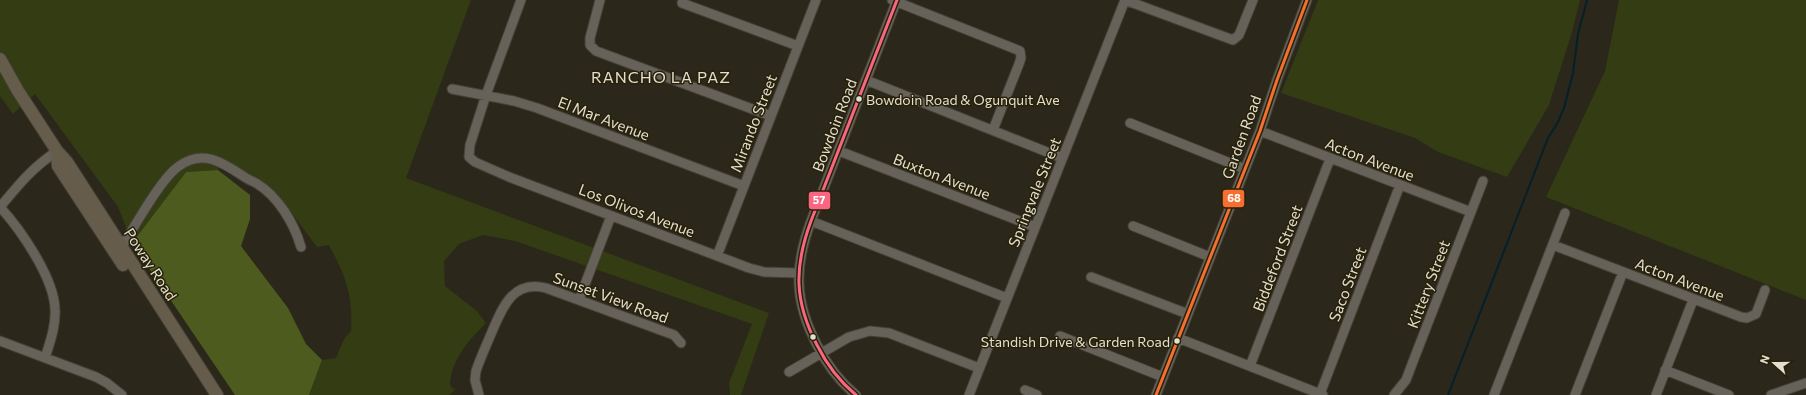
<svg xmlns="http://www.w3.org/2000/svg" width="1806" height="395" font-family="Commissioner,sans-serif">
	<style>
		.green { fill: #333c13 }
		.forest { fill: #4d5b1e }
		.lines { fill: none; stroke-linecap: round; stroke-linejoin: round }
		.stream { stroke: #04202b; stroke-width: 2 }
		.minor-casing { stroke: #444136; stroke-width: 11 }
		.major-casing { stroke: #444136; stroke-width: 14 }
		.minor { stroke: #666259; stroke-width: 9 }
		.major { stroke: #665c4c; stroke-width: 12 }
		.bus-1-casing { stroke: #282109; stroke-width: 6 }
		.bus-2-casing { stroke: #282109; stroke-width: 6 }
		.bus-1 { stroke: #fa6682; stroke-width: 3 }
		.bus-2 { stroke: #f46f30; stroke-width: 3 }
		.bus-dot { fill: #e2ded0; stroke: #282109; stroke-width: 1.5 }
		.labels { text-anchor: middle; dominant-baseline: central; stroke-width: 3; stroke-linejoin: round; paint-order: stroke }
		.bus-label { font-size: 14px; fill: #e2ded0; stroke: #282109; text-anchor: start }
		.street-label { font-size: 15px; fill: #e2ded0; stroke: #282109 }
		.neighbourhood-label { font-size: 16px; letter-spacing: 1px; fill: #e2ded0; stroke: #282109 }
		.line-badge { stroke: #282109; stroke-width: 1.5 }
		.badge-label { font-size: 11px; text-anchor: middle; font-weight: bold; fill: #fff }
	</style>
	<rect width="100%" height="100%" fill="#2b271a"/>
	<path class="green" d="M0,0H471L406,178L769,313L741,395H730L729,383L752,324L515,241L483,235L459,244L444,261L445,286L477,311L486,323C470,339 456,354 451,376C450,383 449,386 455,390L449,395H309L322,360L336,358L344,339L351,331C353,295 346,277 329,245L317,247L279,196L263,189L222,159L218,170L186,172L132,243L118,207L35,94L13,114L0,96Z
		M1318,0H1580L1572,32L1549,105L1507,177L1438,152L1415,138L1281,93Z
		M1619,0H1806V300L1546,197L1605,71Z"/>
	<path class="forest" d="M218,170L250,195V219L241,246L288,308L306,344L322,360L309,395H235L132,243L186,172Z"/>
	<g class="lines">
		<path class="stream" d="M1448,395L1548,138L1558,122L1564,108L1573,73L1578,34L1587,0"/>
		<g class="minor-casing">
			<path id="minor" d="M521,0L486,95L470,145L469,157L475,162L509,177L749,268L764,272L799,273
				M600,0L590,38V45L596,51L771,116
				M892,0L1020,51L1021,58L1019,64L993,130
				M1125,0L1233,40L1239,35L1253,0
				M682,3L798,46
				M866,80L1062,158
				M452,89L514,101L537,108L744,186
				M1130,123L1245,169
				M1260,131L1471,212
				M839,151L1035,227
				M0,207C21,230 54,278 55,309C56,326 50,342 45,358
				M0,207C20,183 31,169 57,151
				M811,221L1007,298
				M1133,226L1210,257
				M1553,245L1741,317L1747,318L1756,314L1765,290
				M121,248C134,228 161,178 179,166C203,149 222,162 243,176C247,179 252,181 256,183C278,196 294,223 301,247
				M717,256L816,0
				M1091,277L1188,314
				M579,300L611,216
				M1060,336L1163,377
				M1178,338L1323,395
				M0,341L96,377L107,383L122,395
				M1250,366L1330,159
				M1665,370L1729,395
				M789,372L849,337L870,331L889,333L979,368
				M1025,390L1037,395
				M1320,394L1400,185
				M479,395L475,380L476,371C480,359 486,346 491,334C502,309 512,279 546,288L674,335L681,343
				M856,395C839,381 827,365 817,345C794,301 794,267 811,221L897,0
				M969,395L1125,0
				M1156,395L1260,131L1277,80L1307,0
				M1394,395L1406,380L1414,359L1483,181
				M1494,395L1565,213
				M1575,395L1623,272
				M1656,395L1693,300
				M1771,395L1806,383"/>
		</g>
		<g class="major-casing">
			<path id="major" d="M0,59L18,91L57,151L67,162L217,395
				M57,151L58,166L123,265"/>
		</g>
		<use href="#minor" class="minor"/>
		<use href="#major" class="major"/>
		<g class="bus-1-casing">
			<path id="bus-1" d="M856,395C839,381 827,365 817,345C794,301 794,267 811,221L897,0"/>
		</g>
		<g class="bus-2-casing">
			<path id="bus-2" d="M1156,395L1260,131L1277,80L1307,0"/>
		</g>
		<use href="#bus-1" class="bus-1"/>
		<use href="#bus-2" class="bus-2"/>
	</g>
	<g class="bus-dot">
		<circle cx="859" cy="99" r="3.5"/>
		<circle cx="813" cy="337" r="3.5"/>
		<circle cx="1177" cy="341" r="3.5"/>
	</g>
	<g class="labels">
		<g class="bus-label">
			<text x="866" y="99">Bowdoin Road &amp; Ogunquit Ave</text>
			<text x="1170" y="341" text-anchor="end">Standish Drive &amp; Garden Road</text>
		</g>
		<g class="street-label">
			<text transform="translate(604 118) rotate(21)">El Mar Avenue</text>
			<text transform="translate(753 123) rotate(-69)">Mirando Street</text>
			<text transform="translate(834 125) rotate(-69)">Bowdoin Road</text>
			<text transform="translate(1241 137) rotate(-70)">Garden Road</text>
			<text transform="translate(1370 159) rotate(21)">Acton Avenue</text>
			<text transform="translate(942 176) rotate(21)">Buxton Avenue</text>
			<text transform="translate(1034 192) rotate(-68)">Springvale Street</text>
			<text transform="translate(637 210) rotate(21)">Los Olivos Avenue</text>
			<text transform="translate(1277 258) rotate(-69)">Biddeford Street</text>
			<text transform="translate(151 264) rotate(57)">Poway Road</text>
			<text transform="translate(1680 279) rotate(21)">Acton Avenue</text>
			<text transform="translate(1347 284) rotate(-69)">Saco Street</text>
			<text transform="translate(1428 284) rotate(-69)">Kittery Street</text>
			<text transform="translate(611 297) rotate(20)">Sunset View Road</text>
		</g>
		<g class="neighbourhood-label">
			<text x="661" y="76">RANCHO LA PAZ</text>
		</g>
	</g>
	<g class="line-badge">
		<rect x="1222" y="189" width="23" height="19" rx="4" fill="#f46f30"/>
		<rect x="808" y="191" width="23" height="19" rx="4" fill="#fa6682"/>
	</g>
	<g class="badge-label">
		<text x="1234" y="202">68</text>
		<text x="819" y="204">57</text>
	</g>
	<g transform="translate(1774 363) rotate(291)" stroke="#282109" stroke-width="3" paint-order="stroke">
	<path d="M0-3L7 15L0 10L-7 15Z" fill="#e2ded0"/>
	<text y="-6" font-size="11" font-weight="bold" text-anchor="middle" fill="#e2ded0">N</text>
	</g>
</svg>
